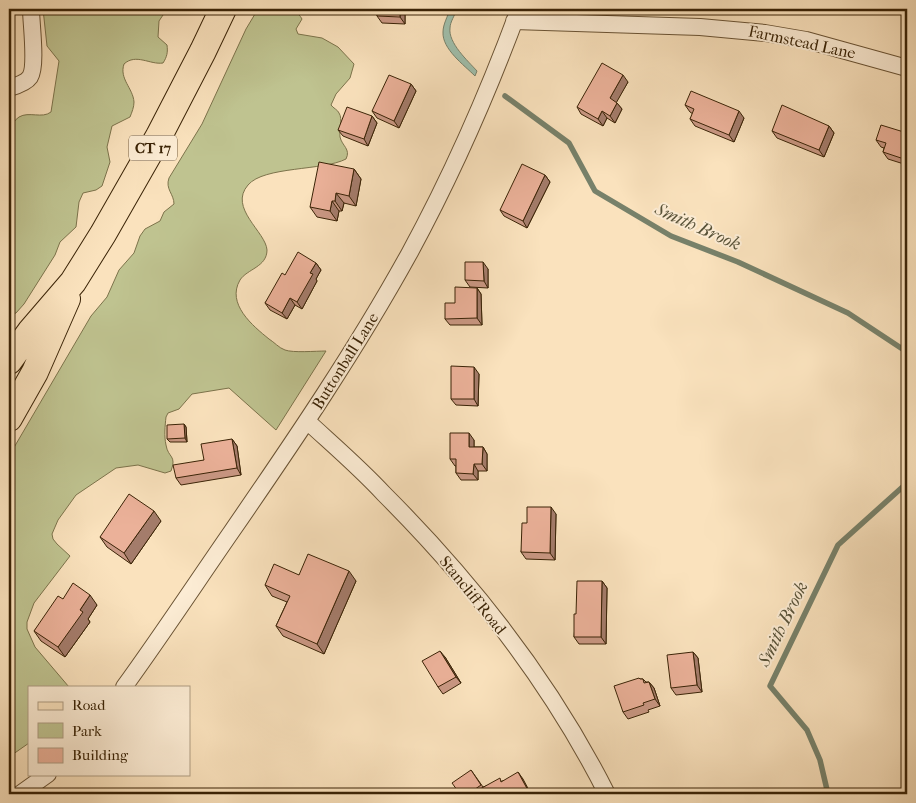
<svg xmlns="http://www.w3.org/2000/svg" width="916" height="803" font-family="'IM FELL French Canon',serif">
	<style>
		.green { fill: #bfc390; stroke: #7c734b }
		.water { fill: #9fbfac; stroke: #77816a }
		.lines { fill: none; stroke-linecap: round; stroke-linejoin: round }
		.stream { stroke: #77816a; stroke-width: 5.5 }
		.minor-casing { stroke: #6a5334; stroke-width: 18 }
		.primary-casing { stroke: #3a2306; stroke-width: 28 }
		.minor { stroke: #fcecd4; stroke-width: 16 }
		.primary { stroke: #fae2bd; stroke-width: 26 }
		.wall { fill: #ca9884; stroke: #3a2306 }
		.shaded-wall { fill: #a47c6b; stroke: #3a2306 }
		.building { fill: #ebb199; stroke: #3a2306 }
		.labels { text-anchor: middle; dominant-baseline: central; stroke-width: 4; stroke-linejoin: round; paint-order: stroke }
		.shield { fill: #fcecd4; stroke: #745f44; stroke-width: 1 }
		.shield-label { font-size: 15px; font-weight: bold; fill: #3a2306 }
		.street-label { font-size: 16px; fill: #3a2306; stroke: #fcecd4 }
		.water-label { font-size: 18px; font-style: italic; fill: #585238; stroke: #fcecd4 }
	</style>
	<rect width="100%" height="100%" fill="#fae2bd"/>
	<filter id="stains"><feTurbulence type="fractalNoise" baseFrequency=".004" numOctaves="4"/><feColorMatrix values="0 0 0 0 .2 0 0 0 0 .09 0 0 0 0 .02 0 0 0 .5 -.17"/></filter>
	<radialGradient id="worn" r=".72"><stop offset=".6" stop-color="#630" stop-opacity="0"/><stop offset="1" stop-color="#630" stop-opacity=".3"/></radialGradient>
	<path class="green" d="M9,9H14C13,17 12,26 12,34C12,45 17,58 9,67Z
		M43,9H167L159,21L158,37L167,45C168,52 167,57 163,63C150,65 136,53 124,64C119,79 133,88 134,102C134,107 132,112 130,117L112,126L107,147L110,162L102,186L96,190L83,193L79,202L76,227L60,242L55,255L24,304L16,313L9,316V130C12,126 14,120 19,117C29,111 42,119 51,112L59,61L47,46Z
		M258,9C273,9 294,4 302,19L296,29L298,34L322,38L338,47L354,64L350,78L336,94L331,105C333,108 338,110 339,113C343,119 339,130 340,137C342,146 351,149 346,159C323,171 264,166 248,185C228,208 266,232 267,250C267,267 247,269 240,280C226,304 253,326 269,339C274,342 279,348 285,350C293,353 316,351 326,351L276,430L229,388L192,394L179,409L168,413L166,417C165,426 164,436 166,445C168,458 177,455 171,471L165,473L138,465L116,468L76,495L58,520L52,534L53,539L57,544L70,556L34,603L27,622V629L35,647L69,687H29V743L9,757V456L91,316L107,297L119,270L134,253L140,236L145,229L160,221L164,212L174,204C174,194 165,189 169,178L202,124L246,29Z"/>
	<path class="water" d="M450,9H457C455,15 450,22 450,28C448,43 468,61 477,71L475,76C464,65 442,49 443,32C443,24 448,16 450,9Z"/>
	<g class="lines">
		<path class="stream" d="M505,96L569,143L595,191L671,236L738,262L848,313L907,352
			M828,794L820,760L807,730L770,686L838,545L907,483"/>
		<g class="minor-casing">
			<path id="minor" d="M514,21L700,27L765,33L806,40L907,68
				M9,88C16,86 26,83 30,77C37,66 31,23 31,9
				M307,421C333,445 360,468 384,494C472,582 551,683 607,794
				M124,687C161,636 196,583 232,531C294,441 356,350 409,254C452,175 488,93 519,9
				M20,794L48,774"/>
		</g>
		<g class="primary-casing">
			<path id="primary" d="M9,361L30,332L73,282L103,234L159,136L203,51L223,9
				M9,418L35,372L67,299"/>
		</g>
		<use href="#minor" class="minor"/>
		<use href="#primary" class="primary"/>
	</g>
	<path class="wall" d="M366,9H405V24L382,23L377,16V9Z
		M628,82L616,102L622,109L615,123L607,118L603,126L581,114L577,107Z
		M411,84L416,91L399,128L377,118L372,111Z
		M685,105L744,118L734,142L695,126L690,119L693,114L690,112Z
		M372,116L377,123L368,146L343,136L338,130Z
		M829,126L834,133L824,157L777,138L772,131Z
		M907,133V165L888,159L883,152L884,148L881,147L876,140Z
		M354,169L361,179L356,206L344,203L342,211H339L337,221L317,217L310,207Z
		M545,175L550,182L527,228L504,216L500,210Z
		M316,263L321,270L316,279L317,281L302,309L295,305L287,319L270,310L265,303L285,275Z
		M488,269V288L470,287L465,280Z
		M477,288L481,294L482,325H450L445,319L455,303Z
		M479,374L478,406L456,405L451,399Z
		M184,424L186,427L187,442H170L167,439Z
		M232,439L237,446L241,475L181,485L176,478L204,460Z
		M474,440V447H483L487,454V471H478V480H461L456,473V466H455L450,459Z
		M556,514L555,560L526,559L521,552L527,523Z
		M161,521L131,564L107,547L100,537Z
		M299,575L356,581L324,654L283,636L276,626L287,602L272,596L265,585Z
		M602,581L607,588L606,644H579L574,637L576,614Z
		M63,599L97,605L88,619L90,622L65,657L41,641L34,631Z
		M693,652L698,658L702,692L676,695L671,688Z
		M445,657L461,683L443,694L438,687Z
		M639,678L640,679H643L646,682H649L654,688L660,706L648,710L649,712L628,719L623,712Z
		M471,770L483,787L502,781L523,779L483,794H460Z"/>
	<path class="shaded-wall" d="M400,9H405V24L400,17Z
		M623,75L628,82L615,105L610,98Z
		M411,84L416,91L399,128L394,121Z
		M617,103L622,109L615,123L610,116Z
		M602,111L607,118L603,126L598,119Z
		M739,111L744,118L734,142L729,135Z
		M372,116L377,123L368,146L364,139Z
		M829,126L834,133L824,157L819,150Z
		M354,169L361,179L356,206L349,196Z
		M545,175L550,182L527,228L523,221Z
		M336,193L344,203L342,211L335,201Z
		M332,201L339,211L337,221L330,211Z
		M483,262L488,269V288L484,281Z
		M316,263L321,270L316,279L317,281L302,309L297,302L310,273Z
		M477,288L481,294L482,325L477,318Z
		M290,298L295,305L287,319L282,313Z
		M474,367L479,374L478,406L474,399Z
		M184,424L186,427L187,442L185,438Z
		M469,433L474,440V454L469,447Z
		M232,439L237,446L241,475L237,468Z
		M483,447L487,454V471L482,464Z
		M474,464L478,471V480L473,474Z
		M551,507L556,514L555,560L550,553Z
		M154,511L161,521L131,564L124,553Z
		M349,571L356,581L324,654L317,644Z
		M602,581L607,588L606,644L601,637Z
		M90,595L97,605L88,619L90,622L65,657L58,647L80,610Z
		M440,651L445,657L461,683L456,677Z
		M693,652L698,658L702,692L697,685Z
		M649,682L654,688L660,706L655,699Z
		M518,772L523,779L531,794H530Z"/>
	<path class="building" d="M377,9H400V17L377,16Z
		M602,63L623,75L610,98L617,103L610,116L602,111L598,119L577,107Z
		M389,75L411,84L394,121L372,111Z
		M691,91L739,111L729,135L690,119L694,109L685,105Z
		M782,105L829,126L819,150L772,131Z
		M347,107L372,116L364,139L338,130Z
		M881,125L907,133V160L883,152L886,143L876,140Z
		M319,162L354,169L349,196L336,193L335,201H332L330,211L310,207Z
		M522,164L545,175L523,221L500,210Z
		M298,252L316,263L310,273L313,274L297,302L290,298L282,313L265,303L282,273L285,275Z
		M465,262H483L484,281L465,280Z
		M455,287L477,288V318L445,319V303H455Z
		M451,366L474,367V399H451Z
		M184,424L185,438L167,439V425Z
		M450,433H469V447H483L482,464H474L473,474L456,473V459H450Z
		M232,439L237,468L176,478L173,465L204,460L201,444Z
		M129,494L154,511L124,553L100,537Z
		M527,507H551L550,553L521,552L522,523H527Z
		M308,554L349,571L317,644L276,626L290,596L265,585L274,564L299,575Z
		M577,581H602L601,637H574V614H576Z
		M73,583L90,595L80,610L83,612L58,647L34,631L58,596L63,599Z
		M440,651L456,677L438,687L422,661Z
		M693,652L697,685L671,688L667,655Z
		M639,678L640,679H643L644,683L649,682L655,699L643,703L644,705L623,712L614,686Z
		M471,770L481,785L468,794H460L452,783Z
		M518,772L530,794H483L480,789L500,778L501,782Z"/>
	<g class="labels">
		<rect class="shield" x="129" y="135.5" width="48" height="25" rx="4"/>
		<g class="shield-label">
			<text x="153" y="148">CT 17</text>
		</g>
		<g class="street-label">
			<text transform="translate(802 42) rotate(12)">Farmstead Lane</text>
			<text transform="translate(345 361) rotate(-58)">Buttonball Lane</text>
			<text transform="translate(473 595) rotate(51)">Stancliff Road</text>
		</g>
		<g class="water-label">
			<text transform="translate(698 227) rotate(24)">Smith Brook</text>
			<text transform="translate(783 624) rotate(-64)">Smith Brook</text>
		</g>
	</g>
	<rect width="916" height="803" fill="none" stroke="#fae2bd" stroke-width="30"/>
	<rect x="10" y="10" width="896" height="783" fill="none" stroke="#3a2306" stroke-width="2.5"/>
	<rect x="15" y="15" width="886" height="773" fill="none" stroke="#3a2306"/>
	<rect x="28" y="686" width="162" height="90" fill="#fcecd4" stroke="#ae9c82"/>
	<rect x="38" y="702" width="25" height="8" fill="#fae2bd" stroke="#ae9c82"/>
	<text x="72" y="710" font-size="15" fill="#3a2306">Road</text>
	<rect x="38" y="723" width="25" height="15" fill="#bfc390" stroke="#ae9c82"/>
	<text x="72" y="736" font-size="15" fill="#3a2306">Park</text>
	<rect x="38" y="748" width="25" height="15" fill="#ebb199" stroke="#ae9c82"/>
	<text x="72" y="760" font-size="15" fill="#3a2306">Building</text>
	<rect width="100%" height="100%" filter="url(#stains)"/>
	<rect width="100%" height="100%" fill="url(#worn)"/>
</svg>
